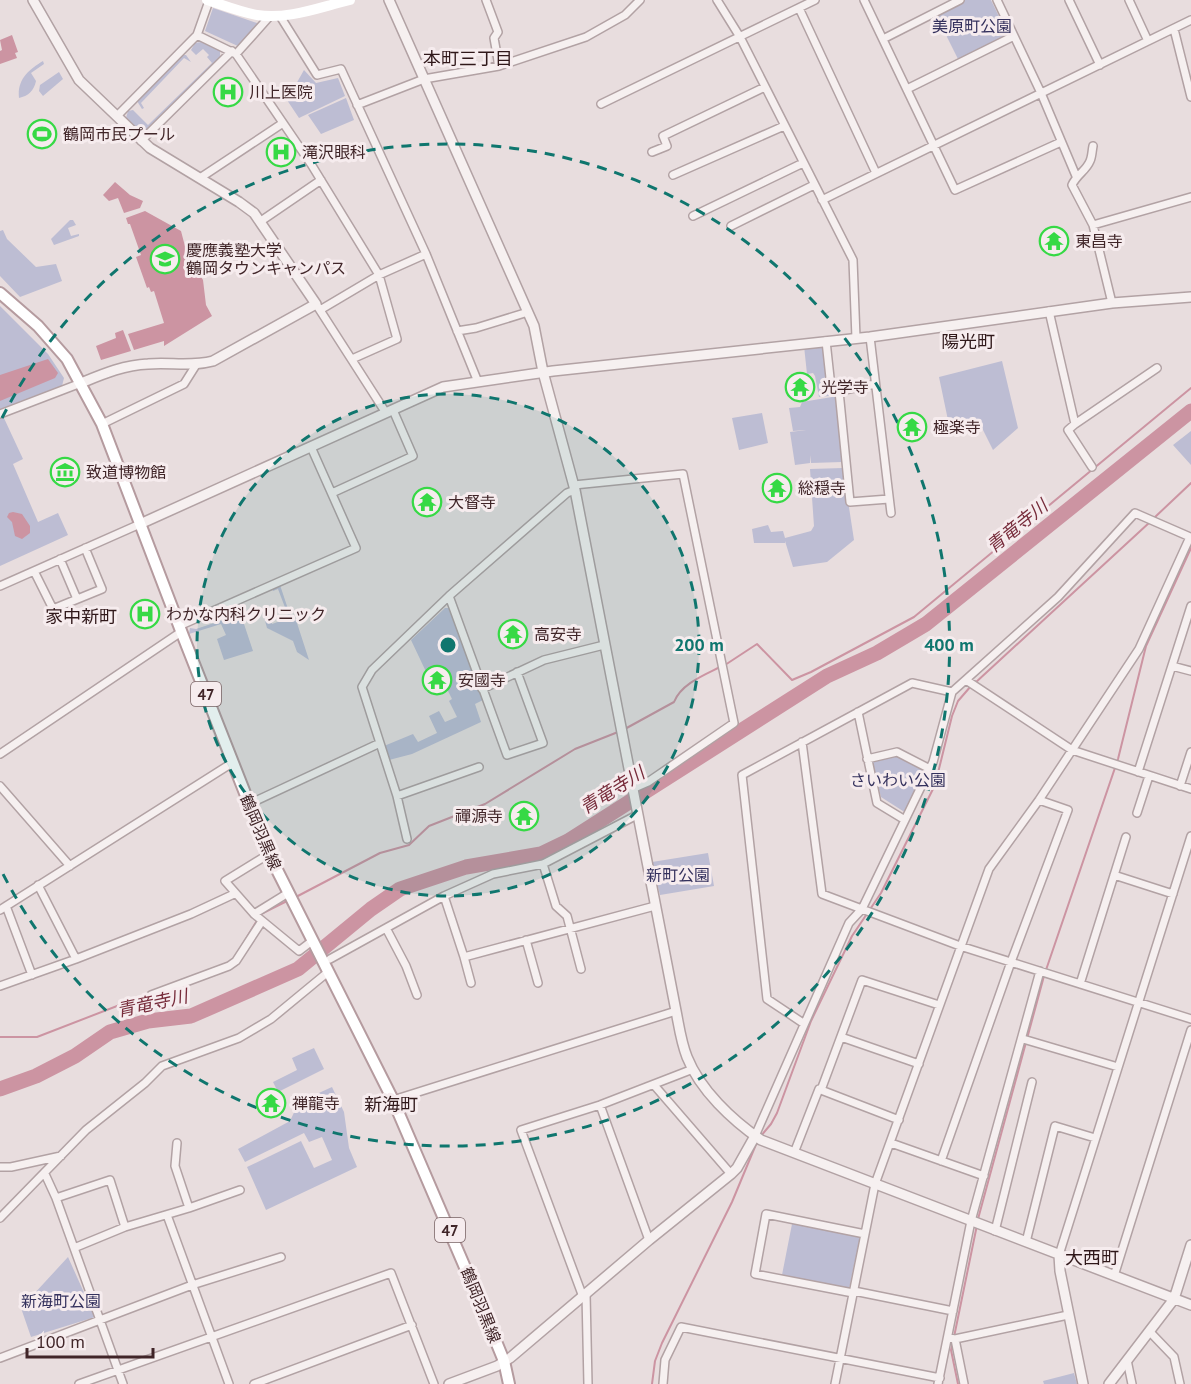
<svg xmlns="http://www.w3.org/2000/svg" width="1191" height="1384" font-family="'PT Sans','Noto Sans JP',sans-serif">
	<style>
		.green { fill: #bdbdd3 }
		.water { fill: #cc94a2 }
		.lines { fill: none; stroke-linecap: round; stroke-linejoin: round }
		.stream { stroke: #cc94a2; stroke-width: 2 }
		.river { stroke: #cc94a2; stroke-width: 15 }
		.minor-casing { stroke: #b2a2a4; stroke-width: 10 }
		.tertiary-casing { stroke: #b2a2a4; stroke-width: 12 }
		.primary-casing { stroke: #b59b9f; stroke-width: 14 }
		.minor { stroke: #f6f0f0; stroke-width: 7 }
		.tertiary { stroke: #f6f0f0; stroke-width: 9 }
		.secondary { stroke: #fff; stroke-width: 10 }
		.primary { stroke: #fff; stroke-width: 10 }
		.ring { fill: none; stroke: #0f766e; stroke-width: 3; stroke-dasharray: 10 8 }
		.labels { text-anchor: middle; dominant-baseline: central; stroke-width: 6; stroke-linejoin: round; paint-order: stroke }
		.shield { fill: #f6ecee; stroke: #776163; stroke-width: 1.5 }
		.shield-label { font-size: 15px; font-weight: bold; fill: #402528 }
		.park-label { font-size: 16px; fill: #34315d; stroke: #f6ecee }
		.poi-label { font-size: 16px; fill: #402528; stroke: #f6ecee; text-anchor: start }
		.street-label { font-size: 16px; fill: #402528; stroke: #f6ecee }
		.neighbourhood-label { font-size: 18px; fill: #30181a; stroke: #f6ecee }
		.water-label { font-size: 18px; font-style: italic; fill: #772c3b; stroke: #f6ecee }
		.centre { fill: #0f766e; stroke: #f6ecee; stroke-width: 3 }
		.ring-label { font-size: 18px; text-anchor: middle; font-weight: bold; fill: #0f766e; stroke: #f6ecee; stroke-width: 6; stroke-linejoin: round; paint-order: stroke }
	</style>
	<rect width="100%" height="100%" fill="#e8ddde"/>
	<path class="green" d="M965,0H991L1006,31L1002,40L959,61L936,15Z
		M213,8L260,24L240,47L205,31Z
		M201,42L220,50V58L146,130L140,131L126,118L128,111L133,110L148,125L212,63L207,57L209,55L203,49L196,55L191,50L195,43Z
		M183,55H186L191,62L184,58L141,103L144,108L142,109L137,101Z
		M43,61L44,64L31,73L36,81C34,91 28,96 19,98C17,80 28,70 43,61Z
		M304,70L316,83L338,78L345,96L299,118L287,100Z
		M59,72L63,79L43,96L39,91L40,85Z
		M346,98L354,120L321,134L308,115Z
		M70,220H73L76,225L68,228L71,236L79,234V236L54,245L51,239Z
		M3,230L7,239L36,267L56,264L62,281L20,297L0,276V231Z
		M0,306L48,354L64,378L62,386L0,410Z
		M824,344L829,396L819,397L815,376L813,373L807,374L804,346Z
		M1002,361L1018,428L993,450L981,426L957,432L954,425H949L939,377Z
		M832,391L835,393L842,462L811,463L810,455V463L795,465L790,432L806,430L793,431L789,408L800,407L802,402L832,397Z
		M762,413L768,443L739,450L732,418Z
		M3,416L23,459L13,464L38,522L58,513L68,535L0,566V417Z
		M1191,431V465L1173,445Z
		M843,468L854,540L827,562L793,567L785,541V543H754L752,529L768,525L771,532L783,531L785,538L811,531L814,526L810,469Z
		M280,585L292,621L296,620L309,660L297,652L293,641L267,628L264,617L269,615L272,624L289,618L278,589L273,591L272,588Z
		M445,608H449L483,700L475,704L481,722L412,754L389,760L384,746L413,734L418,742L437,733L429,716L439,711L445,722L457,717L449,701L452,699L442,679L437,681L434,675L429,678L411,640Z
		M225,618H230L231,621L242,618L253,651L224,660L217,639L226,635L221,624L189,634L190,628L196,629L223,620Z
		M896,755L926,770L906,813L881,797L872,762Z
		M708,853L714,886L660,895L652,862Z
		M314,1048L324,1069L278,1092L273,1082L297,1070L292,1058Z
		M332,1087L344,1112L349,1148L357,1167L266,1210L247,1167L301,1141L314,1168L332,1160L322,1137L309,1142L304,1133L245,1162L238,1149L290,1121L299,1102Z
		M792,1224L860,1237L849,1289L782,1275Z
		M68,1257L95,1317L31,1337L21,1308Z
		M1074,1373L1077,1384H1044L1043,1381Z"/>
	<path class="water" d="M12,35L18,52L15,53L17,58L0,64V51L2,50L0,40Z
		M115,182L130,195L143,201L140,208L124,213L118,198L109,201L103,195Z
		M145,211L181,231L187,254L203,280L206,305L212,316L164,346V341L134,350L128,334L164,323L154,291L151,292L149,287L147,288L136,257L141,255L130,224H128L126,218Z
		M123,330L131,351L101,360L96,346L116,338L115,333Z
		M48,359L58,373L55,378L0,401V375Z
		M13,512L22,514L30,526V533L22,539L15,536L12,522L7,517L9,513Z"/>
	<g class="lines">
		<path class="stream" d="M1154,518L1191,483
			M725,665L757,644L792,680L811,672L914,617L1191,388
			M975,683L1150,522
			M623,730L674,702C681,684 704,675 720,667
			M294,898L380,853L409,845L429,826L485,804L575,749L618,732
			M238,952L261,914L289,900
			M1046,970L1118,759L1146,646L1191,548
			M0,1037H37L148,994
			M760,1137L771,1124L777,1113L811,1021L852,936L881,893L935,785L952,716L958,701L971,686
			M978,1219L1044,976
			M954,1337L977,1225
			M953,1342L951,1350L958,1384
			M652,1384L655,1361L662,1343L732,1202L757,1142"/>
		<path class="river" d="M0,1089L36,1076L75,1056L110,1032L148,1021L191,1016L298,969L371,909L400,889L466,867L541,854L568,841L827,676L877,653L926,624L1191,411"/>
		<g class="minor-casing">
			<path id="minor" d="M486,0L498,32L494,38L499,66
				M717,0L740,37L853,260L856,338
				M864,0L955,190L1061,142
				M997,0L1041,93L1076,176
				M1069,0L1100,65
				M1129,0L1148,41
				M799,8L876,173
				M280,16L317,75L341,69L426,254L478,382
				M1174,29L1191,97
				M197,35L236,54L311,164L379,275L397,339L352,359
				M883,39L960,0
				M236,54L270,16
				M907,89L1014,36
				M601,104L815,0
				M357,105L424,79L499,66L586,37L625,15L640,0
				M117,116L197,35L209,1
				M141,141L232,51
				M1093,146C1092,151 1092,157 1090,161C1086,171 1077,174 1072,185L1093,225L1112,303
				M652,152L667,146L663,136L765,87
				M673,175L784,126
				M200,178L283,123
				M822,200L1191,20
				M693,216L803,163
				M261,221L321,180
				M1093,225L1191,197
				M731,226L814,185
				M316,304L386,413
				M320,310L379,275L426,254
				M1049,311L1075,424
				M457,331L476,328L528,312
				M870,337L891,513
				M826,341L831,387L839,391L850,502L889,499
				M839,391L875,384
				M0,414L81,383
				M102,424L184,384L196,365
				M1092,467L1068,430L1075,424L1157,368
				M574,485L683,474L734,723L648,782L632,789
				M332,493L413,456L393,410
				M60,559L77,599
				M34,571L53,609L102,589L85,548
				M0,586L140,524
				M449,596L507,755L543,743L517,672
				M179,626L356,548L311,447
				M1172,666L1191,671
				M966,680L1072,750L1191,789
				M482,689L544,660L604,645
				M858,712L877,803L905,820
				M802,742L822,894L960,946L1191,1019
				M0,754L181,632
				M867,759L897,752L930,769
				M1138,772L1191,606
				M0,786L70,866
				M1180,786L1191,752
				M397,796L479,767
				M249,804L380,743
				M1137,813L1149,776
				M407,839L397,796L362,687L372,670L449,596L567,493L575,490
				M269,854L225,881L254,914L299,951L312,941
				M543,864L556,906L567,916L581,969
				M1114,875L1173,894
				M38,885L76,959
				M444,896L464,957L655,906
				M6,906L32,975
				M0,910L232,763
				M254,914L288,893
				M386,928L406,966L417,995
				M526,940L538,983
				M464,957L471,983
				M330,959L444,896L493,874L543,864L637,815
				M1080,984L1126,837
				M0,986L76,959L191,914L234,894
				M151,995L229,966L236,961L262,921
				M803,1023L767,999L742,775L912,683L952,692
				M841,1037L919,1064
				M1023,1039L1118,1067
				M654,1085L731,1174
				M821,1090L899,1120
				M393,1100L676,1011
				M600,1105L649,1240
				M755,1136L849,923L862,909L933,762L952,692L1058,597L1135,513L1190,537L1139,649L1039,800L989,869L875,1184L835,1384
				M177,1143L175,1166L189,1208
				M891,1143L984,1176
				M794,1153L819,1089L821,1090L862,980L939,1005
				M941,1161L1011,962L1068,810L1039,800
				M0,1167H11L61,1156
				M45,1174L56,1198L123,1384
				M56,1198L110,1180L125,1227
				M167,1215L229,1384
				M0,1218L86,1130L145,1083L162,1066L239,1038L271,1019L328,972
				M995,1231L1032,1082
				M1026,1242L1055,1126L1095,1138
				M74,1248L125,1227L189,1208L240,1190
				M1059,1255L1191,836
				M1114,1276L1191,1030
				M854,1291L953,1311
				M853,1293L755,1274L766,1214L865,1234
				M586,1294L588,1384
				M583,1297L521,1130L600,1105L693,1069
				M1150,1332L1174,1357L1180,1384
				M948,1337L955,1339L1068,1315
				M955,1339L964,1384
				M0,1358L192,1285L281,1257
				M1127,1360L1132,1384
				M79,1384L391,1273L434,1384
				M254,1384L412,1325
				M663,1384L665,1360L681,1327L940,1378
				M938,1384L971,1221L1040,971"/>
		</g>
		<g class="tertiary-casing">
			<path id="tertiary" d="M33,0L79,80L150,148L239,202L254,213L316,304L213,361C191,367 170,362 148,364C124,365 103,374 81,383
				M389,0L534,326L543,372L575,490L676,1011C679,1026 681,1042 687,1057C700,1090 732,1120 761,1140L1191,1305
				M140,524L443,387L553,371L870,337L1112,303L1191,297
				M1059,1255L1060,1271L1083,1384
				M449,1384L497,1366L510,1358L649,1240L731,1174L737,1168L755,1136
				M1109,1384L1174,1299L1191,1245"/>
		</g>
		<g class="primary-casing">
			<path id="primary" d="M0,293L38,326L67,359L102,424L183,636L269,854L393,1100L479,1300L504,1361L509,1384"/>
		</g>
		<use href="#minor" class="minor"/>
		<use href="#tertiary" class="tertiary"/>
		<path class="secondary" d="M207,0C223,5 240,12 257,15C288,20 320,7 350,0"/>
		<use href="#primary" class="primary"/>
	</g>
	<circle cx="448" cy="645" r="251" fill="#0f766e" fill-opacity=".12"/>
	<g class="ring">
		<circle cx="448" cy="645" r="251"/>
		<path d="M2 418A501 501 0 1 1 2 872"/>
	</g>
	<defs>
		<g id="hospital-ring" transform="scale(1.5)"><circle r="9.5" fill="#f6ecee" stroke="#36d945" stroke-width="1.5"/><path d="M-5-5h3v3.5h4V-5h3V5h-3V1.5h-4V5h-3Z" fill="#36d945"/></g>
		<g id="stadium-ring" transform="scale(1.5)"><circle r="9.5" fill="#f6ecee" stroke="#36d945" stroke-width="1.5"/><path d="M0-5a6.5 5 0 1 0 0 10a6.5 5 0 1 0 0-10ZM-3.5-1.8h7v3.6h-7Z" fill="#36d945"/></g>
		<g id="temple-ring" transform="scale(1.5)"><circle r="9.5" fill="#f6ecee" stroke="#36d945" stroke-width="1.5"/><path d="M0-6L5-2H3V0L6.5 2.5H4V6H1.5V3h-3V6H-4V2.5H-6.5L-3 0V-2H-5Z" fill="#36d945"/></g>
		<g id="university-ring" transform="scale(1.5)"><circle r="9.5" fill="#f6ecee" stroke="#36d945" stroke-width="1.5"/><path d="M0-5L7-2L0 1L-7-2ZM-4 1L0 2.5L4 1V4Q0 6-4 4Z" fill="#36d945"/></g>
		<g id="museum-ring" transform="scale(1.5)"><circle r="9.5" fill="#f6ecee" stroke="#36d945" stroke-width="1.5"/><path d="M0-6L6-3V-2H-6V-3ZM-5-1h2V3h-2ZM-1-1h2V3h-2ZM3-1h2V3H3ZM-6 4H6V6H-6Z" fill="#36d945"/></g>
	</defs>
	<g fill-rule="evenodd">
		<use href="#hospital-ring" x="228" y="92"/>
		<use href="#stadium-ring" x="42" y="134"/>
		<use href="#hospital-ring" x="281" y="152"/>
		<use href="#temple-ring" x="1054" y="241"/>
		<use href="#university-ring" x="165" y="259"/>
		<use href="#temple-ring" x="800" y="387"/>
		<use href="#temple-ring" x="912" y="427"/>
		<use href="#museum-ring" x="65" y="472"/>
		<use href="#temple-ring" x="777" y="488"/>
		<use href="#temple-ring" x="427" y="502"/>
		<use href="#hospital-ring" x="145" y="614"/>
		<use href="#temple-ring" x="513" y="634"/>
		<use href="#temple-ring" x="437" y="680"/>
		<use href="#temple-ring" x="524" y="816"/>
		<use href="#temple-ring" x="271" y="1103"/>
	</g>
	<g class="labels">
		<g class="shield">
			<rect x="191" y="682" width="30" height="24" rx="4.5"/>
			<rect x="435" y="1218" width="30" height="24" rx="4.5"/>
		</g>
		<g class="shield-label">
			<text x="206" y="694">47</text>
			<text x="450" y="1230">47</text>
		</g>
		<g class="park-label">
			<text x="972" y="26">美原町公園</text>
			<text x="898" y="780">さいわい公園</text>
			<text x="678" y="875">新町公園</text>
			<text x="61" y="1301">新海町公園</text>
		</g>
		<g class="poi-label">
			<text x="249" y="92">川上医院</text>
			<text x="63" y="134">鶴岡市民プール</text>
			<text x="302" y="152">滝沢眼科</text>
			<text x="1075" y="241">東昌寺</text>
			<text x="186" y="250">慶應義塾大学<tspan x="186" dy="18">鶴岡タウンキャンパス</tspan></text>
			<text x="821" y="387">光学寺</text>
			<text x="933" y="427">極楽寺</text>
			<text x="86" y="472">致道博物館</text>
			<text x="798" y="488">総穏寺</text>
			<text x="448" y="502">大督寺</text>
			<text x="166" y="614">わかな内科クリニック</text>
			<text x="534" y="634">高安寺</text>
			<text x="458" y="680">安國寺</text>
			<text x="503" y="816" text-anchor="end">禪源寺</text>
			<text x="292" y="1103">禅龍寺</text>
		</g>
		<g class="street-label">
			<text transform="translate(261 832) rotate(67)">鶴岡羽黒線</text>
			<text transform="translate(481 1305) rotate(68)">鶴岡羽黒線</text>
		</g>
		<g class="neighbourhood-label">
			<text x="468" y="58">本町三丁目</text>
			<text x="968" y="341">陽光町</text>
			<text x="81" y="616">家中新町</text>
			<text x="391" y="1104">新海町</text>
			<text x="1092" y="1257">大西町</text>
		</g>
		<g class="water-label">
			<text transform="translate(1017 526) rotate(-39)">青竜寺川</text>
			<text transform="translate(612 790) rotate(-32)">青竜寺川</text>
			<text transform="translate(152 1003) rotate(-12)">青竜寺川</text>
		</g>
	</g>
	<circle cx="448" cy="645" r="9" class="centre"/>
	<g class="ring-label">
		<text x="699" y="651">200 m</text>
		<text x="949" y="651">400 m</text>
	</g>
	<path d="M27 1348v9h126v-9" fill="none" stroke="#402528" stroke-width="3"/>
	<text x="36" y="1348" font-size="18" fill="#402528" stroke="#f6ecee" stroke-width="4.5" paint-order="stroke">100 m</text>
</svg>
